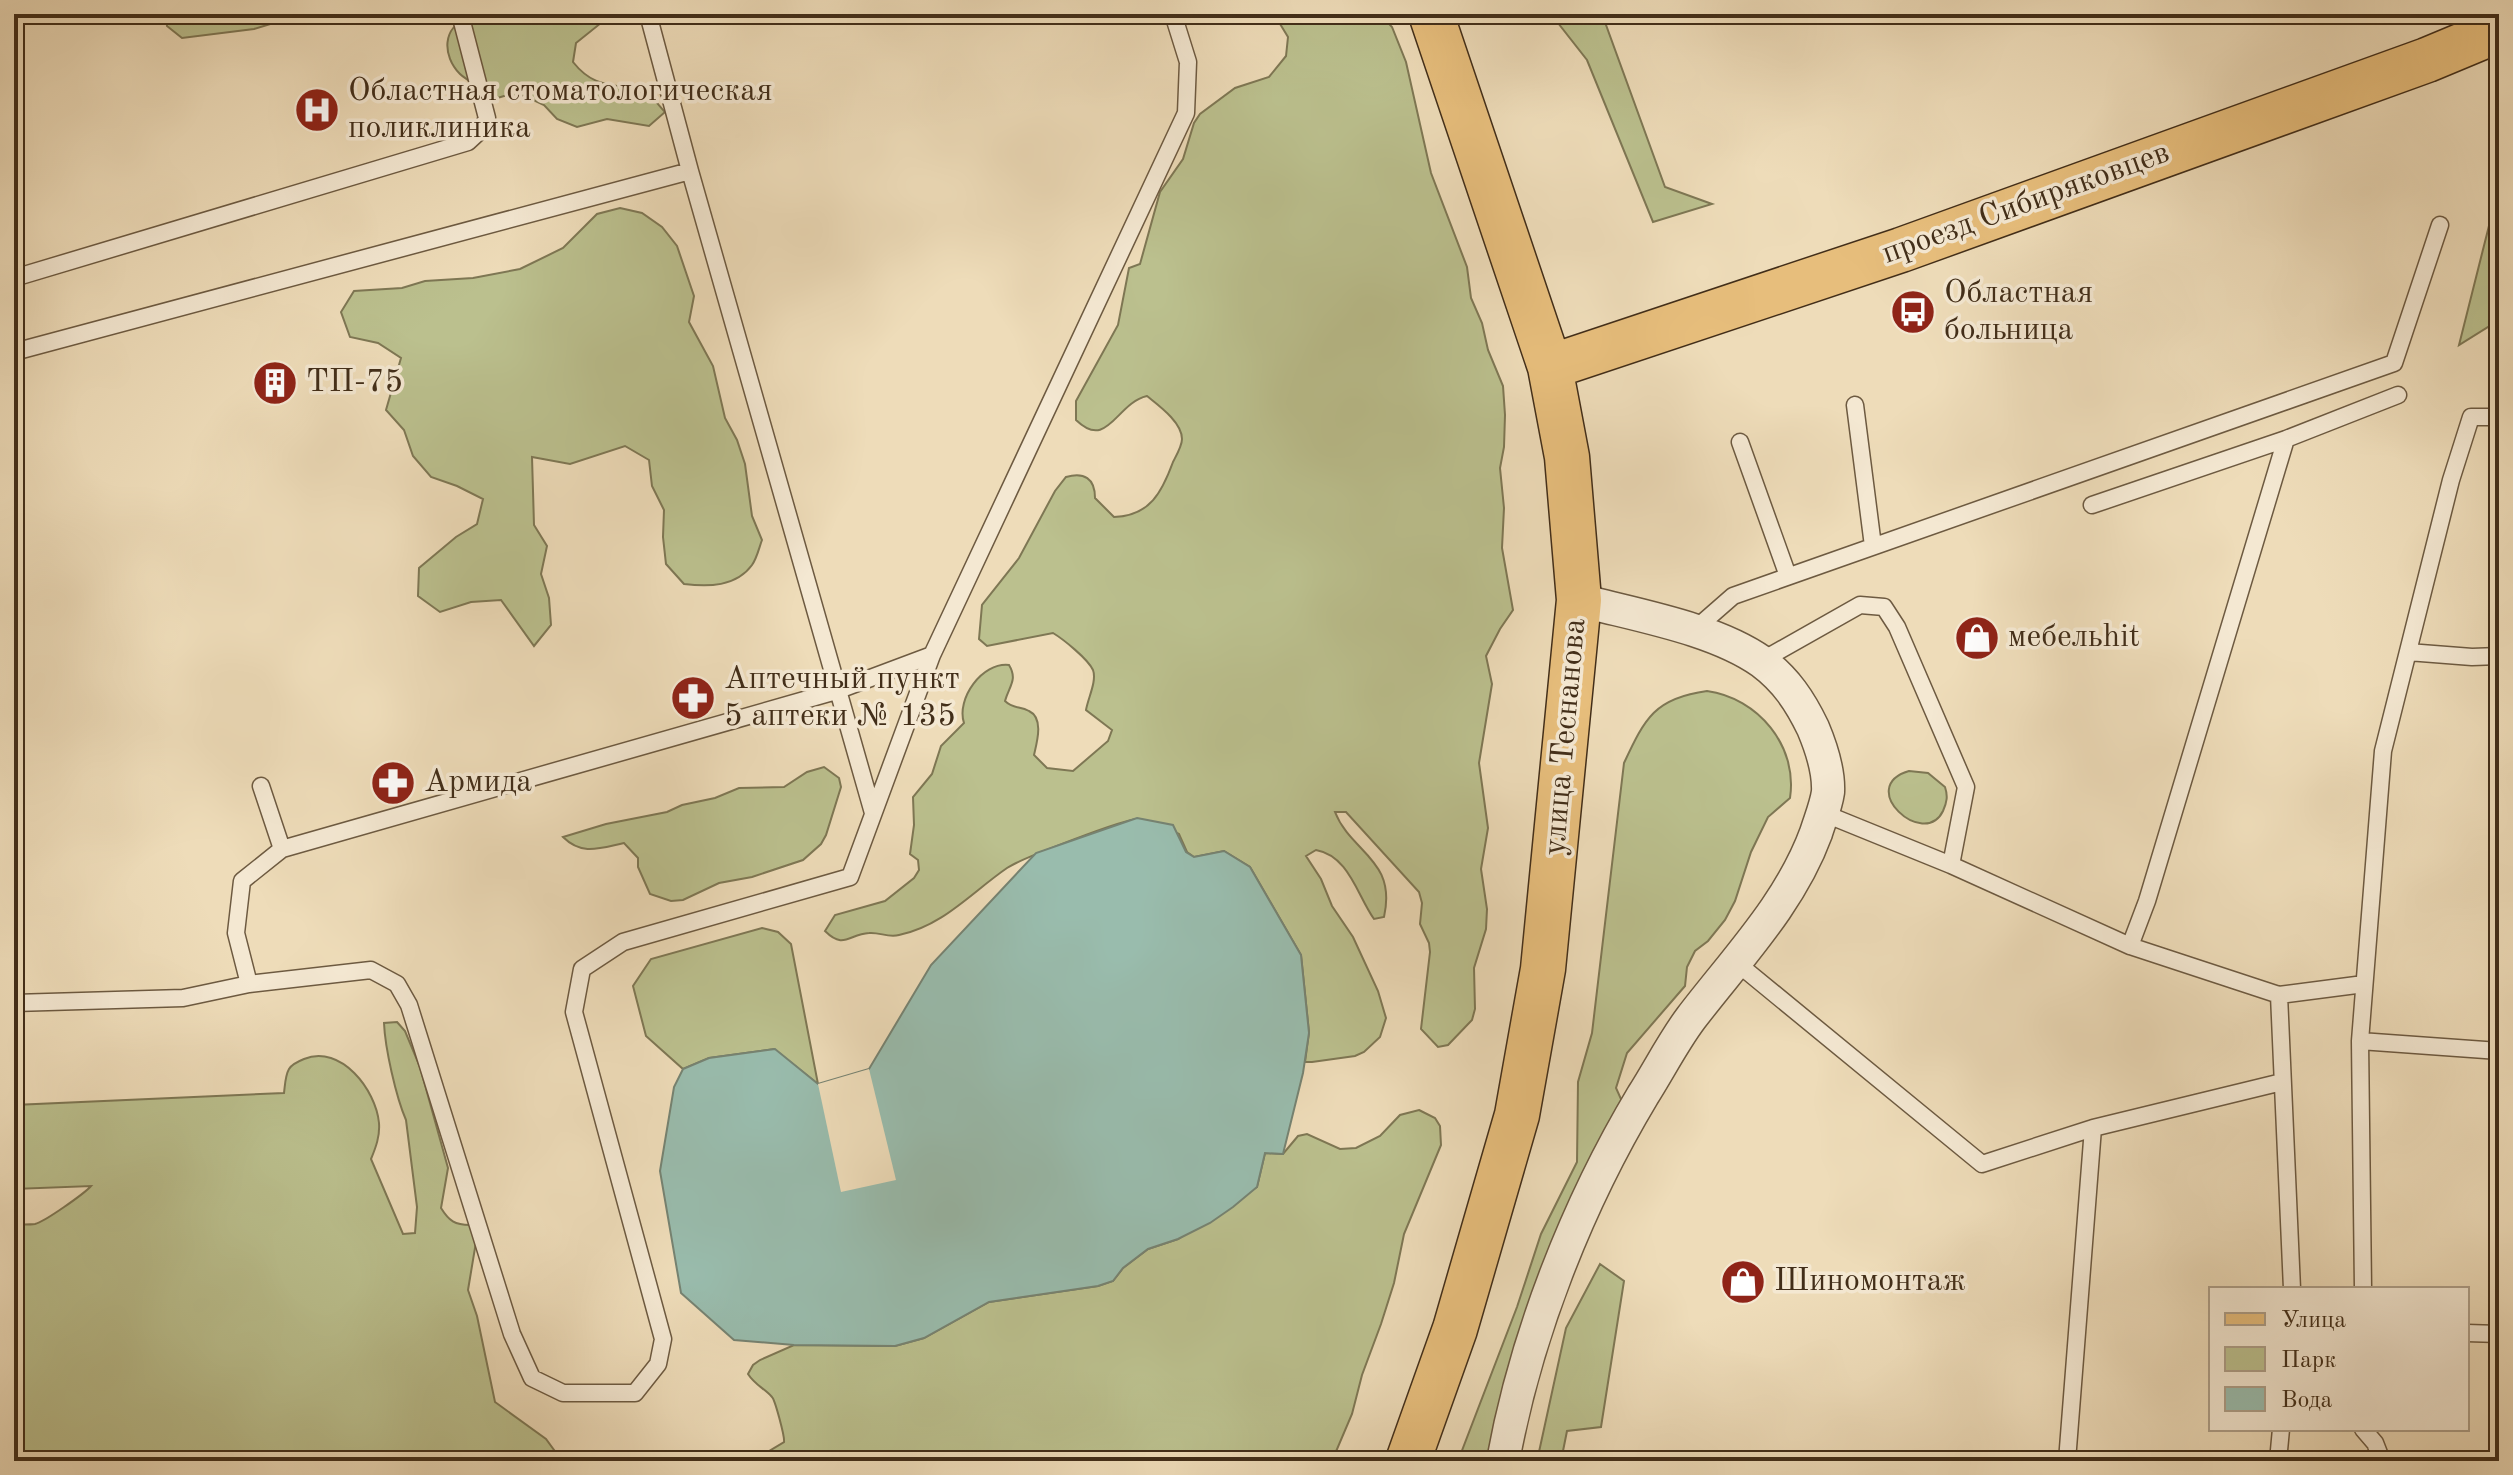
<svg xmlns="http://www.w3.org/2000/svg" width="2513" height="1475" font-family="'Old Standard TT',serif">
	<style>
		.green { fill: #bbc08e; stroke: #7e7754; stroke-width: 2 }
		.water { fill: #99bcad; stroke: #768372; stroke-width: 2 }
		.pier { fill: #eedcb9 }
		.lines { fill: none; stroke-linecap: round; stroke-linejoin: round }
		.service-casing { stroke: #6d5a41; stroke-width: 19 }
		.minor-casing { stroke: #6d5a41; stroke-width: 35 }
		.primary-casing { stroke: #422e19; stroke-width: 47 }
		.service { stroke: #f4e8d2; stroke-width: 16 }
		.minor { stroke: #f4e8d2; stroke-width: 32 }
		.primary { stroke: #e7be7c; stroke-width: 44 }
		.labels { text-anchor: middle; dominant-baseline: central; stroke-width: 7; stroke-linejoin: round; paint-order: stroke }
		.poi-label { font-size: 32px; fill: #422e19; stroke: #f4e8d2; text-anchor: start }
		.street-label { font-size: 32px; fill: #422e19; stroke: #f4e8d2 }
	</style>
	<rect width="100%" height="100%" fill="#eedcb9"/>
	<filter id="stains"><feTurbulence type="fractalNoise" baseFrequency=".0025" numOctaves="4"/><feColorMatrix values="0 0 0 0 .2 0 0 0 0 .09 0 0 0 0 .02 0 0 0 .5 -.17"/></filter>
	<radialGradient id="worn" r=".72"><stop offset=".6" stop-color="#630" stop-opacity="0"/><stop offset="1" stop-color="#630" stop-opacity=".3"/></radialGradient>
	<path class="green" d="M166,14H303L254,29L182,38L167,26Z
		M508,14H608L606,19L576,43L573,62C600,96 624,78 652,98C656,101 661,108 665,112L649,126L607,119L577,127L557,119L544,105L525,96H504L484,102C481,97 479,90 475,86C471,81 464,78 460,74C442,56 442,26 468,19C479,15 494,19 506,18Z
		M1274,14H1380L1392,27L1406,62L1431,173L1467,267L1471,298L1482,323L1488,350L1503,386L1505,415L1504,447L1500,468L1504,508L1502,548L1513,610L1500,629L1486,656L1492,684L1479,763L1488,828L1481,869L1487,909L1486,929L1474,968L1475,1009L1472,1020L1448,1045L1438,1047L1421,1029L1430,952L1429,943L1420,924L1422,903L1419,892L1346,812H1335C1351,853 1397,859 1384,917L1374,919C1357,895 1349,856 1316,850L1306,856L1321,879L1332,906L1353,937L1378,991L1386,1018L1380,1037L1364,1052L1355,1056L1312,1062H1305L1309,1032L1301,955L1250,867L1224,851L1194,857L1187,852L1179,834C1167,829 1152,821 1139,819C1128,817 1020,859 1007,868C972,892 943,926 899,935C888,938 880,932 869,933C849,934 844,950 825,931L835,915L885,901L914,878L919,870L918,860L910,854L914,825L913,797L932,774L941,746L964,723C956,699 982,662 1009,665C1018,680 1009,686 1005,701C1013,709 1020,706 1029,711C1044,718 1037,742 1034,755L1047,768L1073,771L1108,741L1112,730L1086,710C1088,698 1097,681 1093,670C1088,659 1063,639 1053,633L987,646L979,639L982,605L1019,558L1055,491L1066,477C1084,472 1095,478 1095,498L1114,517C1150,516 1162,492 1173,462C1176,456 1182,446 1182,439C1182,422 1158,405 1147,396C1116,403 1108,451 1076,420V401L1118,325L1129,268L1140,264L1160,192L1183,159L1194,123L1200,114L1235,88L1269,77L1286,56L1288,37Z
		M1551,14H1602L1665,187L1712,204L1653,222L1587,60Z
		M2499,186V298L2491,325L2459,345Z
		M620,208L642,213L662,227L677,246L694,296L689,322L713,366L725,418L737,440L745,464L752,516L762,540C759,548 757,558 752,565C736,587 708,587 684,584L666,564L663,537L664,510L652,486L649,460L625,446L570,464L532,457L534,525L547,546L541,574L549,598L551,625L534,646L501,600L471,602L440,612L418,596L419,568L456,537L477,524L483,499L457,486L431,477L413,456L404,430L386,410L401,358L378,343L350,337L341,312L354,291L402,288L425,281L473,278L520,269L563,248L597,214Z
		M1707,691C1758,698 1798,746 1790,798L1768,817L1751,852L1735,901L1725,920L1708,941L1695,951L1687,967L1685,986L1627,1053L1616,1088L1625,1108L1525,1319L1487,1461H1458L1517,1307L1541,1234L1577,1162L1578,1082L1592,1033L1624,763C1645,718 1655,698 1707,691Z
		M824,767L839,778L841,787L826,835L821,844L803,860L752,877L719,883L683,900L671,901L650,894L638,867V858L624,843C600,848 582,856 563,837L606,824L667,812L682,805L715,798L739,788L784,787L807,772Z
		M1909,771L1928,773L1945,787C1948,796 1947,802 1943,811C1924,850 1855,787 1909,771Z
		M762,928L778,932L791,944L818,1084L774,1049L709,1058L683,1069L646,1036L633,986L651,959Z
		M397,1022L405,1031L420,1067L448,1168L441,1208C449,1221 455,1225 470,1225L477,1236L468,1290L477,1316L495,1402L546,1439L562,1461H14V1225C21,1224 28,1225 35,1224C44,1222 84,1194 91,1186L14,1189V1105L284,1093C285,1086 285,1076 289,1069C292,1064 299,1061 304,1059C341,1044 376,1090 379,1123C380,1136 376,1147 371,1159L403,1234L415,1233L417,1207L406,1120C396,1097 385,1048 384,1023Z
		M1419,1110L1435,1118L1440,1126L1441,1145L1404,1234L1394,1283L1381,1324L1362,1375L1352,1414L1332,1461H717L769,1451L784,1442C785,1437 775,1400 772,1397C764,1388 755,1385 748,1374L753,1365L760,1360L794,1345L895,1346L924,1338L989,1302L1098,1286L1113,1281L1123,1268L1148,1249L1178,1239L1257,1187L1265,1153L1283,1154L1298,1136L1307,1134L1340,1149L1356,1148L1380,1136L1400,1115Z
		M1600,1264L1624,1281L1601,1427L1567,1431L1561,1461H1537L1566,1328Z"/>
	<path class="water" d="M1137,818L1173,825L1186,852L1194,857L1224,851L1250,867L1301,955L1309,1033L1303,1073L1283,1154L1265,1153L1257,1187L1233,1207L1210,1223L1178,1239L1148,1249L1123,1268L1113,1281L1098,1286L989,1302L924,1338L895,1346L794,1345L734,1340L681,1293L660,1171L674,1087L683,1069L709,1058L775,1049L818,1084L869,1069L931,965L1036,853Z"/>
	<path class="pier" d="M869,1069L896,1180L841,1192L818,1084Z"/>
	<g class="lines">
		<g class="service-casing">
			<path id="service" d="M648,14L690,171L873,813
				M14,278L468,142L482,129L487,118L460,14
				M14,352L690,171
				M1855,405L1873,546
				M1740,442L1788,576
				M2092,505L2286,439L2398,395
				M1693,631L1733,596L2394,363L2440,225
				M2408,652L2472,657L2499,656
				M1761,661L1860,605L1884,607L1897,627L1966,787L1951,865
				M261,786L282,849L836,691L932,655
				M1823,813L1951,865L2130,946L2279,995L2364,984
				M2130,946L2147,901L2286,439
				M1737,963L1982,1164L2093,1128L2282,1082
				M249,984L236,933L242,881L282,849
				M2279,995L2292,1289
				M14,1003L183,998L249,984L371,970L397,984L409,1005L512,1334L532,1378L563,1393H635L658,1364L663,1339L574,1012L582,969L623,942L850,877L932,655L1186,113L1188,62L1173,14
				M2360,1041L2499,1051
				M2363,1289L2360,1041L2383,751L2451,480L2471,417H2499
				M2467,1333L2499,1334
				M2363,1429L2375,1443L2382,1461
				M2067,1461L2093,1128
				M2278,1461L2281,1429"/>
		</g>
		<g class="minor-casing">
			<path id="minor" d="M1503,1461C1526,1335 1577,1205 1643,1095C1659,1070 1673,1042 1691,1018C1736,959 1790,904 1816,833C1820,820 1826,806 1828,792C1829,771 1821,747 1813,728C1800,701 1786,680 1762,662C1714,628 1635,615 1579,600"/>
		</g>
		<g class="primary-casing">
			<path id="primary" d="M1550,367L1901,250L2427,60L2499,30
				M1408,1461L1455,1329L1517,1115L1543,969L1579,600L1567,457L1550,367L1431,14"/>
		</g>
		<use href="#service" class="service"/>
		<use href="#minor" class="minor"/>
		<use href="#primary" class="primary"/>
	</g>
	<defs>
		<g id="hospital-disc" transform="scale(2.3)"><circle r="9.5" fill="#8f2418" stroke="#f4e8d2"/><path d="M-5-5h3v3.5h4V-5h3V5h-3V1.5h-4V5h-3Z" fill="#fff"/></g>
		<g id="bus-disc" transform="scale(2.3)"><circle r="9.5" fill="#8f2418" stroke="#f4e8d2"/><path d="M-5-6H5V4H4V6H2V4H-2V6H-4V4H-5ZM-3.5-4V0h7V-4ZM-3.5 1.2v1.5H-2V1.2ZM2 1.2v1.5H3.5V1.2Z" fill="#fff"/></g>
		<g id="building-disc" transform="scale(2.3)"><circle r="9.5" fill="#8f2418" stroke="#f4e8d2"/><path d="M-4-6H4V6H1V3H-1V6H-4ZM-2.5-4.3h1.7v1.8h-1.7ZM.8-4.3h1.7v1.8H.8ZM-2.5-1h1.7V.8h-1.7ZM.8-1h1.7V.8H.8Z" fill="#fff"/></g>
		<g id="shop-disc" transform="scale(2.3)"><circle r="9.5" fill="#8f2418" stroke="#f4e8d2"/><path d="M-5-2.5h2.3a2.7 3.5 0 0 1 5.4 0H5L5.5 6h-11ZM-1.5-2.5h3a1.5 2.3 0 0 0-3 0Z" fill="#fff"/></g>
		<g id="pharmacy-disc" transform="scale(2.3)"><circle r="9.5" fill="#8f2418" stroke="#f4e8d2"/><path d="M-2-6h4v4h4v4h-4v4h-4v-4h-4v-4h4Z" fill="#fff"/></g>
	</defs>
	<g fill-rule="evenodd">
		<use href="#hospital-disc" x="317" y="110"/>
		<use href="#bus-disc" x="1913" y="312"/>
		<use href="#building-disc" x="275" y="383"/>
		<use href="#shop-disc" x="1977" y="638"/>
		<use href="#pharmacy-disc" x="693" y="698"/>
		<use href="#pharmacy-disc" x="393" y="783"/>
		<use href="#shop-disc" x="1743" y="1282"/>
	</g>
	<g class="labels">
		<g class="poi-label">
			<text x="348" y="92">Областная стоматологическая<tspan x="348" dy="37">поликлиника</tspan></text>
			<text x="1944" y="294">Областная<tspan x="1944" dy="37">больница</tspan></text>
			<text x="306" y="383">ТП-75</text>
			<text x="2008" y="638">мебельhit</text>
			<text x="724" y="680">Аптечный пункт<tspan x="724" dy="37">5 аптеки № 135</tspan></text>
			<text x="424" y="783">Армида</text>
			<text x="1774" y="1282">Шиномонтаж</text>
		</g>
		<g class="street-label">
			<text transform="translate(2026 204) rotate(-20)">проезд Сибиряковцев</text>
			<text transform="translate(1566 737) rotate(-85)">улица Теснанова</text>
		</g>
	</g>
	<rect width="2513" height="1475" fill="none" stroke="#eedcb9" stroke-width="48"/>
	<rect x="16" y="16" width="2481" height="1443" fill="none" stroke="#422e19" stroke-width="4"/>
	<rect x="24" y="24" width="2465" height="1427" fill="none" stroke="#422e19" stroke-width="2"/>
	<rect x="2209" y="1287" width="260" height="144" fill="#f4e8d2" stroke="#ad9e88" stroke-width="2"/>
	<rect x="2225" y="1313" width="40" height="12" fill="#e7be7c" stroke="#ad9e88" stroke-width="2"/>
	<text x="2281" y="1327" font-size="24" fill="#422e19">Улица</text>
	<rect x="2225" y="1347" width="40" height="24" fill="#bbc08e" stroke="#ad9e88" stroke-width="2"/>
	<text x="2281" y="1367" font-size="24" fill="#422e19">Парк</text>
	<rect x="2225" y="1387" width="40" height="24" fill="#99bcad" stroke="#ad9e88" stroke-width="2"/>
	<text x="2281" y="1407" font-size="24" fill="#422e19">Вода</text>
	<rect width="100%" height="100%" filter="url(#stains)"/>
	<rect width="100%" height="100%" fill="url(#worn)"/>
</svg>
